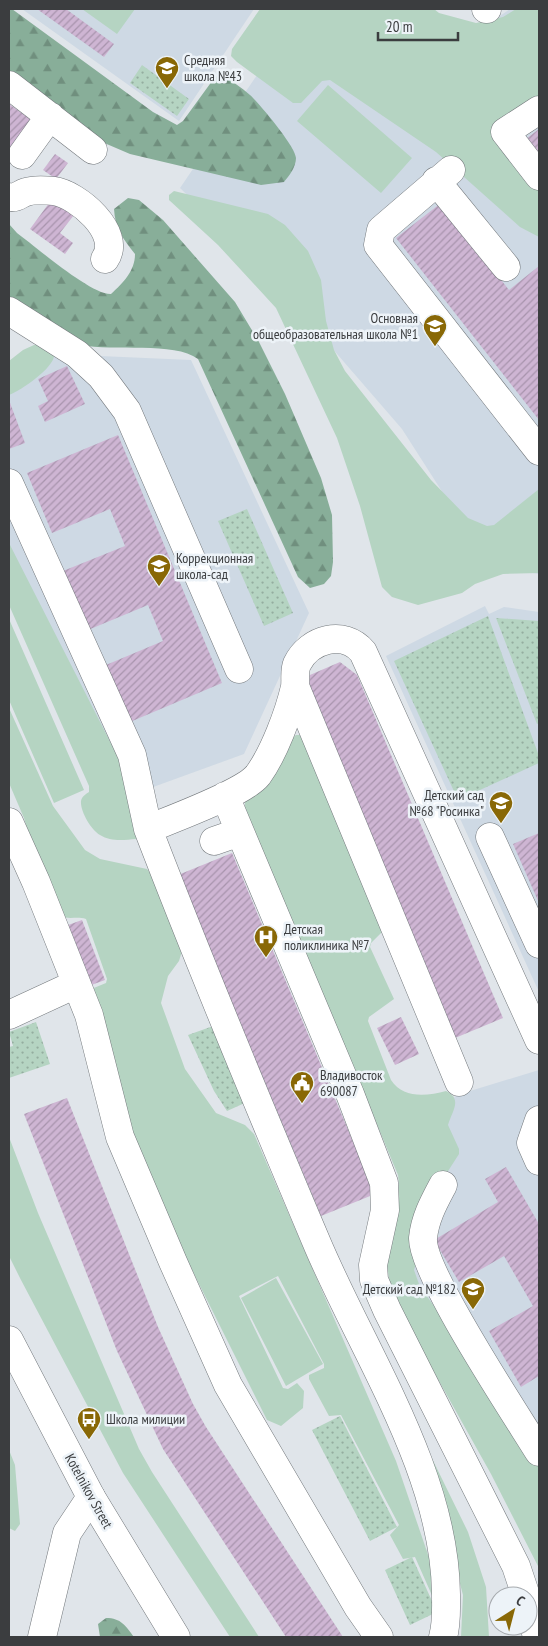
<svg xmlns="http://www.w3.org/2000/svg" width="548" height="1646" font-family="'PT Sans Narrow',sans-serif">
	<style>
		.built { fill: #ced9e4 }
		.grass { fill: #b5d4c2 }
		.forest { fill: url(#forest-firs) }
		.park { fill: url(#park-dots) }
		.building { fill: url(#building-hatch) }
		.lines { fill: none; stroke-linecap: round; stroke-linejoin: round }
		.minor-casing { stroke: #74797d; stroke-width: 29 }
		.major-casing { stroke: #74797d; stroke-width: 29 }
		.minor { stroke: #fff; stroke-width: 28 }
		.major { stroke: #fff; stroke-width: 28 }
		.labels { text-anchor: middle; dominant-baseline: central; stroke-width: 5; stroke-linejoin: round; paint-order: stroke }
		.poi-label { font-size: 14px; fill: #3b3d3f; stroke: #edf3f8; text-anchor: start }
		.street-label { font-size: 14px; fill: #3b3d3f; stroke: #edf3f8 }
	</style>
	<defs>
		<pattern id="forest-firs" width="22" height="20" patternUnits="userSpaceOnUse" patternTransform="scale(1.25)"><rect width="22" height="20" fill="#88ae99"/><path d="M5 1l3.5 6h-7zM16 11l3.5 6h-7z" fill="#708f7e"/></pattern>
		<pattern id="park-dots" width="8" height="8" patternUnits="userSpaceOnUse" patternTransform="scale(1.25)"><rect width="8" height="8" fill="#b5d4c2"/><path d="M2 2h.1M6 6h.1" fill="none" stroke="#94ad9f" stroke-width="1.8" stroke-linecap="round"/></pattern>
		<pattern id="building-hatch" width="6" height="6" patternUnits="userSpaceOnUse" patternTransform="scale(1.25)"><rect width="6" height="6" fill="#ceb5d3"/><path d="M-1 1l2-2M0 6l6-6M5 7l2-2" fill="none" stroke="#a894ad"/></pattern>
	</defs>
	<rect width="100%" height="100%" fill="#e0e5ea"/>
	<path class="built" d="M22,9H254L179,121Z
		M302,9L471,36L510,9H539V574L513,570L450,504L402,429L260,265L180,188Z
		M32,353L191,360L309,613L244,754L123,798L9,560V370Z
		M485,606L489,614L504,607L539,612V992L386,656Z
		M539,1070V1565L413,1322L410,1242L431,1117L457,1095Z"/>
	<path class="grass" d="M82,9H135L117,34Z
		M260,9H434L439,13L476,23L503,17L516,9H539V99L504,125L539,185V237L520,227L436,152L330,80L322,81L301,103H293L237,62L231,56L232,49Z
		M328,85L412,158L381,193L297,121Z
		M174,191L268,214L285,225L308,251L321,280L326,321L334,350L345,371L431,480L468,518L487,526L494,525L539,489V573L503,574L475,584L462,593L418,605L392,597L382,587L360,506L337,438L276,308L218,245L169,200V195Z
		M34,345C85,346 26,389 9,395V361L23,350Z
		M9,543L125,771L141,833L136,839C124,840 111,842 100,835C91,830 80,811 81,801C82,796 86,794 89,792V786L9,605Z
		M9,619L84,790L54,803L9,700Z
		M9,708L53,806L85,850L100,859L147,869L155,879L183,948L179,961L168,976L161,1003L185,1069L216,1113L245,1125L254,1134L396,1461L436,1578L438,1609L415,1557L403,1559L390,1535L399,1525L341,1415L329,1416L309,1379V1375L324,1368V1364L278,1276L239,1296L283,1388L288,1389L297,1383L304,1391L303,1408L281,1426L267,1420L192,1270L131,1134L84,992L106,983L107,979L86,919C77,916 69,920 60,916L39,869L24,818L9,783Z
		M296,735H302L383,931L371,943L370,947L394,999L369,1017L368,1021L391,1080C403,1099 427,1096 446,1091C463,1099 452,1111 448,1125L459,1149V1154L441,1182L414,1270L420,1287L471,1356L539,1467V1568L491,1474L392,1297L386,1259L399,1184L398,1175L245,808V799L285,745Z
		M9,1137L38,1213L139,1449L152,1472L259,1637H230L123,1473L21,1280L9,1256Z
		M276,1278L323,1364L286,1386L241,1298Z
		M422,1438L468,1532L486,1587L489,1637H461L463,1595Z
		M9,1450L15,1465L20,1524L15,1531L9,1528Z"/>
	<path class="forest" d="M9,9H12L153,112L177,125L183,121L215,77L220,75C231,80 241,87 250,95C259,103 296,147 296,158C296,167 289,176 284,182L261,185L130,154L102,142L9,71Z
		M128,198L139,200L163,220L235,302L259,342L285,394L321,478L332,515L333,562L331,576L324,584L310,588L298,577L198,359C174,341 113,352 81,345C68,342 23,308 9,299V224L17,233C35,246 91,295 111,294C123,283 135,271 135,254C123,239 115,228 114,209Z
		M106,1618C121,1618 126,1626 134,1637H100L98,1624Z"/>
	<path class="park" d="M142,65L189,99L177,116L130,83Z
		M247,509L293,613L264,626L218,521Z
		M488,616L539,756V763L458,800L394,661Z
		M496,618L539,621V723L537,724Z
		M36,1022L50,1064L9,1078V1047L13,1046L9,1032Z
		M216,1025L247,1102L227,1111L214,1091L188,1035Z
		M340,1416L397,1527L370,1541L312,1430Z
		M412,1557L437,1612L410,1625L385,1570Z"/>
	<path class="building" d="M37,9H66L114,44L104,57Z
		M9,104L33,121L9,155Z
		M539,129V157L526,139Z
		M55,154L68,163L56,179L43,170Z
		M52,199L74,215L60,233L73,243L65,254L30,229Z
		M441,203L509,290L539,266V420L396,238Z
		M67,366L85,404L45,422L38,406L48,401L38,379Z
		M9,400L25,443L9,449Z
		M118,435L222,683L130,722L106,665L163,641L148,605L88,630L63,571L125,546L110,509L52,533L27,473Z
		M340,662L357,675L503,1018L455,1038L303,678Z
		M539,833V903L513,844Z
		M232,853L375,1194L321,1216L178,875Z
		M82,920L105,980L83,988L60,928Z
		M401,1017L419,1054L395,1065L377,1028Z
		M67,1098L158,1327L193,1404L206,1427L343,1637H286L163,1449L117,1351L24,1114Z
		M506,1167L539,1224V1376L521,1387L489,1331L533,1306L504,1256L459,1282L434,1240L498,1202L485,1179Z"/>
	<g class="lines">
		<g class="minor-casing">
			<path id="minor" d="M486,9H487
				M9,85L93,150
				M539,110L505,132L539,176
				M22,155L50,116
				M451,170L381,230L378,245L539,451
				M436,181L506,267
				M9,197C17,199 19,194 26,192C35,189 45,190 54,191C77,194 123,233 105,259
				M9,311L77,354L101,376L127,411L239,669
				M9,483L132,755L148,829C172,819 244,793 258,775C274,753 289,713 295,687C296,679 294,671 297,664C309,639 344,629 363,652L539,1040
				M295,686L459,1082
				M225,796L350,1094L384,1183L385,1210L373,1265L374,1280L387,1310L516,1566L526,1596
				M9,822L36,882L89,1015L120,1137L173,1262L228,1385L358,1607L379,1637
				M148,829C201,967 258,1104 316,1241C362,1351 445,1472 446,1594C446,1609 447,1623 443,1637
				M490,837L539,944
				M214,841L240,832
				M9,1015L76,984
				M539,1120L531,1143L539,1161
				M443,1185C434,1202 425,1218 423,1238C421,1272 517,1416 539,1452
				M528,1600L537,1637
				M42,1637L67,1533L91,1497"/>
		</g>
		<g class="major-casing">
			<path id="major" d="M9,1340L91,1497L176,1637"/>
		</g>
		<use href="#minor" class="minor"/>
		<use href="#major" class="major"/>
	</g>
	<defs>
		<g id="school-pin" transform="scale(1.25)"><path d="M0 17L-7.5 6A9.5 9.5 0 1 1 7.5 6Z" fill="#896806" stroke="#edf3f8"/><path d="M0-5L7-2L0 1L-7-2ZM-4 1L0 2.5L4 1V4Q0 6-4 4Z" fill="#fff"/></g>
		<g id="hospital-pin" transform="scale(1.25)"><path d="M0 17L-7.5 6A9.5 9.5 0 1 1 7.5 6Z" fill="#896806" stroke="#edf3f8"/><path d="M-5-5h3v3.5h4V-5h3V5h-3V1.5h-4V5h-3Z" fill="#fff"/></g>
		<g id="civic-pin" transform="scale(1.25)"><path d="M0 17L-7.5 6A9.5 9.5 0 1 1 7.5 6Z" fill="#896806" stroke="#edf3f8"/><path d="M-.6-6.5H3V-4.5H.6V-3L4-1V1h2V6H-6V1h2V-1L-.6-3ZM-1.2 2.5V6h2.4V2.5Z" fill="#fff"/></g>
		<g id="bus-pin" transform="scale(1.25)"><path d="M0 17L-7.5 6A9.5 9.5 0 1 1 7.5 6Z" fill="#896806" stroke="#edf3f8"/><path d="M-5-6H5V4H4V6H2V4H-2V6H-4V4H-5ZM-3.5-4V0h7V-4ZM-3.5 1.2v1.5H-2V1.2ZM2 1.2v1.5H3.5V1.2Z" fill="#fff"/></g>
	</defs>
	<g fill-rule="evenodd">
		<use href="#school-pin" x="167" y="68"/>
		<use href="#school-pin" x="435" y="326"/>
		<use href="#school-pin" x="159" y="566"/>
		<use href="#school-pin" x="501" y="803"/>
		<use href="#hospital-pin" x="266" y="937"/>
		<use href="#civic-pin" x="302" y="1083"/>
		<use href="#school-pin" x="473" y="1289"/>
		<use href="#bus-pin" x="89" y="1419"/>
	</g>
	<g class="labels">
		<g class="poi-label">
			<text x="184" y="60">Средняя<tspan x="184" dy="16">школа №43</tspan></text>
			<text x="418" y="318" text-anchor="end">Основная<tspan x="418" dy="16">общеобразовательная школа №1</tspan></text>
			<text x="176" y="558">Коррекционная<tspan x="176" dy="16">школа-сад</tspan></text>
			<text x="484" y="795" text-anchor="end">Детский сад<tspan x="484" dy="16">№68 "Росинка"</tspan></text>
			<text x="284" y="929">Детская<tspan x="284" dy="16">поликлиника №7</tspan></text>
			<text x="320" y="1075">Владивосток<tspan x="320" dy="16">690087</tspan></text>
			<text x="456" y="1289" text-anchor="end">Детский сад №182</text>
			<text x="106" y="1419">Школа милиции</text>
		</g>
		<g class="street-label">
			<text transform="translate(89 1491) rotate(61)">Kotelnikov Street</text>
		</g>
	</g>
	<rect width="548" height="1646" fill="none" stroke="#3b3d3f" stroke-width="20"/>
	<g transform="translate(513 1611) rotate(36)"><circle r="24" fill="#edf3f8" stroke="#a6aaae"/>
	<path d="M0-4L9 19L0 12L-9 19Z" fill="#896806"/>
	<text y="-8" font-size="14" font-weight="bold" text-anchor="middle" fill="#3b3d3f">С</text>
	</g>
	<path d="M378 32v8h80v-8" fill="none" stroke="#3b3d3f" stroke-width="2.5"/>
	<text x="386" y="32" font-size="15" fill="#3b3d3f" stroke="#edf3f8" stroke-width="4" paint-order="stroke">20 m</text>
</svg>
